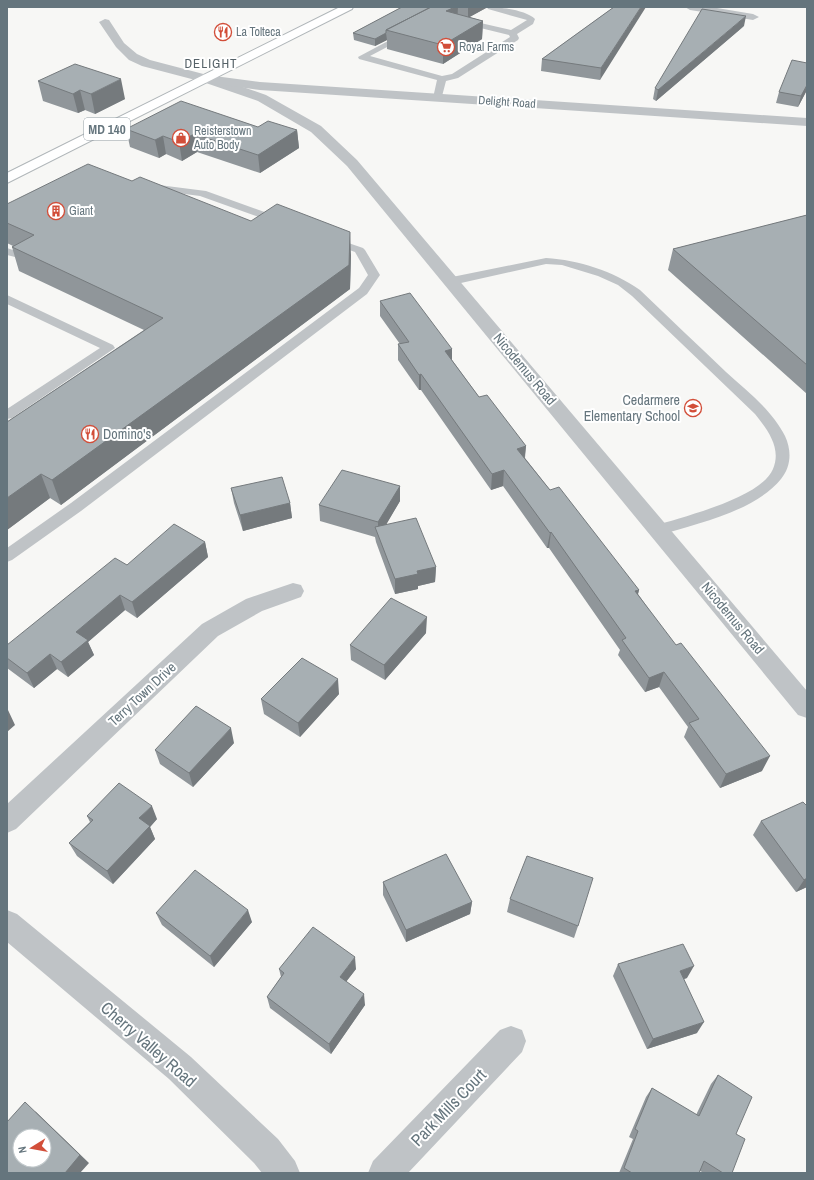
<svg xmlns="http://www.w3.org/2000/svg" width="814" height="1180" font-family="'Archivo Narrow',sans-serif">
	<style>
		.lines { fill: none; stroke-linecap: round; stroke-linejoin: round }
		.primary-casing { stroke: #b0b6b9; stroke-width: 2 }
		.service { fill: #bfc3c6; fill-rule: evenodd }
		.minor { fill: #bfc3c6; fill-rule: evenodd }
		.tertiary { fill: #bfc3c6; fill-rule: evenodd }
		.primary { fill: #fff; fill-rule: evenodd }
		.wall { fill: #90969a }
		.shaded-wall { fill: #757a7d }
		.building { fill: #a7afb3; stroke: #757a7d; fill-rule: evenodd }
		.labels { text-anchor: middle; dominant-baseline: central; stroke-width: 4; stroke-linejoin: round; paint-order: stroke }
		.far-poi-label { font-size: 12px; fill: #65757d; stroke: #fff; text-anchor: start }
		.far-street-label { font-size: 12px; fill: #65757d; stroke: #fff }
		.far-neighbourhood-label { font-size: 13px; letter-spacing: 1px; fill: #566268; stroke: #fff }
		.shield { fill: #fff; stroke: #939ea4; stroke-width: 1 }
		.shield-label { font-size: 13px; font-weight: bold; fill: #65757d }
		.street-label { font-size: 14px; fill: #65757d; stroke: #fff }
		.poi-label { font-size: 14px; fill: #65757d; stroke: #fff; text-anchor: end }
		.near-street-label { font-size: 17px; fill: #65757d; stroke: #fff }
	</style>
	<rect width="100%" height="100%" fill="#f7f7f5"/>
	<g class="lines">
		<g class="primary-casing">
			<path id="primary" d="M340,7H353L352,9L7,183V173Z"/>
		</g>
		<path class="service" d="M487,7C500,7 526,10 535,19L533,24L517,34L519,38L518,40L458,78L446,81L441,100H435L433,98L437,80L359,59L358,57L405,32L409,34L408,36L370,56L442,76L452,74L510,37L509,35L460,23V19H463L511,30L527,20L488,9Z
			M151,184L206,191L284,219L285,221L280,224L276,223L200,196L147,189L146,187Z
			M331,237L363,248L365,250L380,275L367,294L81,511L12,560L7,562V548L71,503L359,288L368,275L355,252L327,242L325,240Z
			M7,248L19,252L21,254L19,256L15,257L7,255Z
			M546,258C579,260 613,271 640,290C669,318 698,345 726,372C747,391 772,410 785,436C792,451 791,467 781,479C755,511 697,524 659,535L654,534L651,530L654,526C682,517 761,498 773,469C782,448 767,429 755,414L632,296L618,285L598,276L562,265L546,264L452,285L448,283L446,281L448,279L452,277Z
			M7,295L113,345L115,348L12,418L7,419V409L100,348L7,304Z"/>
		<path class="minor" d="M685,7H711L753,14L759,17L753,20L690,10Z
			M105,19L109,20L124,43L137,54L150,60L211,76L266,95L321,126L357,160L807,691V718L798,715L347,166L311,132L258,101L203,82L142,66L129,60L116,47L99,22Z
			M293,583L301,585L304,591L301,597L262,611L218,636L16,829L7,833V804L202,624L246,599Z
			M7,910L17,914L191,1057L278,1139L295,1161L300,1173H262L254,1163L169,1079L7,942Z
			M511,1026L522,1030L526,1041L522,1052L408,1173H368L373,1161L500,1030Z"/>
		<path class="tertiary" d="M207,75L260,82L807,118V126L260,90L203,82L201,79L203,76Z"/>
		<use href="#primary" class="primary"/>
	</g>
	<path class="wall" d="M402,7H486V8L469,17L483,21L482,39L443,64L387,49V40L375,46L354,40L353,33Z
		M614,7L600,80L541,71L542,59Z
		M744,26L656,101L653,99L655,88Z
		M807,63V90L798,107L776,103L779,92Z
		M38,81L125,99L95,114L85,110L78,113L43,101Z
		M258,127L297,130L299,148L260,173L197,152L182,161L166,154L159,158L130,147L126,129Z
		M132,181L251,221L351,255L350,289L61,505L50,498L7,530V422L144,330L19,271L12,247L13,246L7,243V204Z
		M807,215V394L668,270L673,249Z
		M380,301L452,349V360L479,397L526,446L525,458L550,490L639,590L638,594L762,771L720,788L684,737L688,727L659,687L645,692L618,655L620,650L549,548H547L503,486L491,490L421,390H419L398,360V344H400L380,316Z
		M400,486V501L386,524L436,567L435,582L418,586V589L395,594L376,542L375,537L320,521L319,505Z
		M231,488L290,503L292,518L243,531L234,503Z
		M205,542L208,557L137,618L125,610L88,642L94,655L68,677L57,669L34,688L7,668V645L127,565Z
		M426,633L385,680L351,660L350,645Z
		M339,694L300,737L264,714L261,699Z
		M234,743L193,787L160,764L155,750Z
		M807,806V887L796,892L753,835L761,821Z
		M87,816L157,819L150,827L155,839L113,884L77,856L69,843L90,822Z
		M383,882L472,902L470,914L406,942L383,895Z
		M510,899L578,926L574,938L507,912Z
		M156,913L252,922L214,967L162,925Z
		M618,964L687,978L684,979L697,1033L647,1049L613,976Z
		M279,969H356L346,982L365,1005L331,1054L270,1008L267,997L281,977Z
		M718,1075L736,1134L732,1173H704L700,1171L699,1173H619L633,1139L629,1137L646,1097L652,1088L696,1115L711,1084Z"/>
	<path class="shaded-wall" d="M455,7H458L457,24L446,11Z
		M468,7H486V8L468,18Z
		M641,7H646L600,80L601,68Z
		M746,16L744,26L656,101L658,90Z
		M483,21L482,39L443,64V45Z
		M386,33L387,40L375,46V39Z
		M121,79L125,99L95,114L91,94Z
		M807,85V90L798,107L801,96Z
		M80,90L85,110L78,113L73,94Z
		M297,130L299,148L260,173L258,155Z
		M194,134L197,152L182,161L179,142Z
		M163,136L166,154L159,158L155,140Z
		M350,232L351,255L350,289L61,505L52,480Z
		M452,349V365L445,351Z
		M421,374V390H419V375Z
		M526,446L524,462L517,449Z
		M504,470L503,486L491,490L492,474Z
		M41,474L50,498L7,530V498Z
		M400,486V501L379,537L378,535V522Z
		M290,503L292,518L243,531L240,515Z
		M551,532L549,548H547L550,533Z
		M205,542L208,557L137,618L132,602Z
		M436,567L435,582L418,586V589L395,594V579L417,571Z
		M639,590L635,605V591Z
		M120,595L125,610L88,642L94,655L68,677L61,662L76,632Z
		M427,617L426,633L385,680L384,665Z
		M50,654L57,669L34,688L27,673Z
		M664,672L659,687L645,692L649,678Z
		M338,679L339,694L300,737L298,723Z
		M8,710L15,725L7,732V711Z
		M231,728L234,743L193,787L189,773Z
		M770,756L762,771L720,788L726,774Z
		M152,806L157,819L150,827L155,839L113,884L107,871L139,818Z
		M807,878V887L796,892L804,880Z
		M472,902L470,914L406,942V930Z
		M248,910L252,922L214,967L210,956Z
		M355,957L356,969L341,988L340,977Z
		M694,966L687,978L673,982L680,971Z
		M364,994L365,1005L331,1054L329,1044Z
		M704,1022L697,1033L647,1049L653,1039Z
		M35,1111L89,1163L80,1173H65Z"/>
	<path class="building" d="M402,7H431L386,30V33L375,39L353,33Z
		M431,7H455L446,11L483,21L443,45L386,30Z
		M614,7H641L601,68L542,59Z
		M702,9L746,16L658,90L655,88Z
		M792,60L807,63V85L801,96L779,92Z
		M75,64L121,79L91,94L80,90L73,94L38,81Z
		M181,101L258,127L268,121L297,130L258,155L194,134L179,142L163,136L155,140L126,129Z
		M88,164L132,181L140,177L251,221L277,204L350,232L349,265L52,480L41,474L7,498V422L163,318L12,247L34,235L7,223V204Z
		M807,215V365L673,249Z
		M410,293L452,349L445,351L479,397L487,395L526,446L517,449L550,490L559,487L639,590L635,591L676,645L681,643L770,756L726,774L689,723L699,719L664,672L649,678L622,640L626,638L551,532L550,533L504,470L492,474L421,374L419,375L398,344L409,342L380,301Z
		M342,470L400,486L378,522L319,505Z
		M282,477L290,503L240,515L231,488Z
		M416,518L436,567L417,571L418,574L395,579L375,527Z
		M174,524L205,542L132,602L120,595L76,632L88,640L61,662L50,654L27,673L7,658V645L115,558L127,565Z
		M391,598L427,617L384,665L350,645Z
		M302,658L338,679L298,723L261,699Z
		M196,706L231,728L189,773L155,750Z
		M119,783L152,806L139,818L150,826L107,871L69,843L93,820L87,816Z
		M803,802L807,806V878L804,880L761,821Z
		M446,854L472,902L406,930L383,882Z
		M527,856L593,878L578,926L510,899Z
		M195,870L248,910L210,956L156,913Z
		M313,927L355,957L340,977L364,994L329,1044L267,997L284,973L279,969Z
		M683,944L694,966L680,971L704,1022L653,1039L618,964Z
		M718,1075L752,1097L736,1134L745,1139L732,1173H723L704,1161L699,1173H632L624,1168L638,1131L635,1129L652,1088L699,1116Z
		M25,1102L80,1155L65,1173H7V1122ZM20,1136H44V1160H20Z"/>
	<defs>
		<g id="restaurant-ring" transform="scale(0.9)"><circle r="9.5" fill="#fff" stroke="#d24e39" stroke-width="1.5"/><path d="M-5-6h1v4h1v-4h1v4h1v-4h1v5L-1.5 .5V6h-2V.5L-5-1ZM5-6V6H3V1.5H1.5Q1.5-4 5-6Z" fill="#d24e39"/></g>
		<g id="supermarket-ring" transform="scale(0.9)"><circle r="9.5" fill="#fff" stroke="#d24e39" stroke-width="1.5"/><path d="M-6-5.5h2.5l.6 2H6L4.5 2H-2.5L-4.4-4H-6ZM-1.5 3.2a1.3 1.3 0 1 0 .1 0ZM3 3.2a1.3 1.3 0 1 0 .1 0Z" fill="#d24e39"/></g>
		<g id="shop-ring" transform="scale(0.9)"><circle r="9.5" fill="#fff" stroke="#d24e39" stroke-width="1.5"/><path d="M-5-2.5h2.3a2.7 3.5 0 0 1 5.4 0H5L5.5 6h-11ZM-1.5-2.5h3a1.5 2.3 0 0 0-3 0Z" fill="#d24e39"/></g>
		<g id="building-ring" transform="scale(0.9)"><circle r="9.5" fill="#fff" stroke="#d24e39" stroke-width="1.5"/><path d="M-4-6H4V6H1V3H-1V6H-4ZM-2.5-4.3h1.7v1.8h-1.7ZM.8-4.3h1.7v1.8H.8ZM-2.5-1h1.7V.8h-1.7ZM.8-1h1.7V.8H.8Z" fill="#d24e39"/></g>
		<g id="school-ring" transform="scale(0.9)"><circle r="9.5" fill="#fff" stroke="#d24e39" stroke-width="1.5"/><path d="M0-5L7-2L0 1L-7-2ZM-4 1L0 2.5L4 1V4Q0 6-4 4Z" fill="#d24e39"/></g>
	</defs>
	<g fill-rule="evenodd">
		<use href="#restaurant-ring" x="223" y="32"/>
		<use href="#supermarket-ring" x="446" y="47"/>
		<use href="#shop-ring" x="181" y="138"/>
		<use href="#building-ring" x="56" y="211"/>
		<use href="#school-ring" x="693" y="408"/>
		<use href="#restaurant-ring" x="90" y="434"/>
	</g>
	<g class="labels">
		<g class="far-poi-label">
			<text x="236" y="32">La Tolteca</text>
			<text x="459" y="47">Royal Farms</text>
			<text x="194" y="131">Reisterstown<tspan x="194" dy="14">Auto Body</tspan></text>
			<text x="69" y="211">Giant</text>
		</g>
		<g class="far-street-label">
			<text transform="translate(507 102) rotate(4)">Delight Road</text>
		</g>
		<g class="far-neighbourhood-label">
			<text x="211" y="63">DELIGHT</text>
		</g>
		<rect class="shield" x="84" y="118" width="46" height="22" rx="3"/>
		<g class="shield-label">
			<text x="107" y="129">MD 140</text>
		</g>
		<g class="street-label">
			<text transform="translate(525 369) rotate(50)">Nicodemus Road</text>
			<text transform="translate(733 618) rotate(50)">Nicodemus Road</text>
			<text transform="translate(142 694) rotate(-43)">Terry Town Drive</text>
		</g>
		<g class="poi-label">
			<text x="680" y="400">Cedarmere<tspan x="680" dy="16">Elementary School</tspan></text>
			<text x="103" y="434" text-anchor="start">Domino's</text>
		</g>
		<g class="near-street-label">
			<text transform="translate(149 1044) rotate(41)">Cherry Valley Road</text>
			<text transform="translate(448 1107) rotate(-46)">Park Mills Court</text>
		</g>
	</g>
	<rect width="814" height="1180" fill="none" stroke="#65757d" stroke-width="16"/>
	<g transform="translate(32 1148) rotate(259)"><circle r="19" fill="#ffffff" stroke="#c1c8cb"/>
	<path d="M0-3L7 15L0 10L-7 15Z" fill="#d24e39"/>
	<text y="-6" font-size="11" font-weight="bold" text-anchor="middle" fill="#65757d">N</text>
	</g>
</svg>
